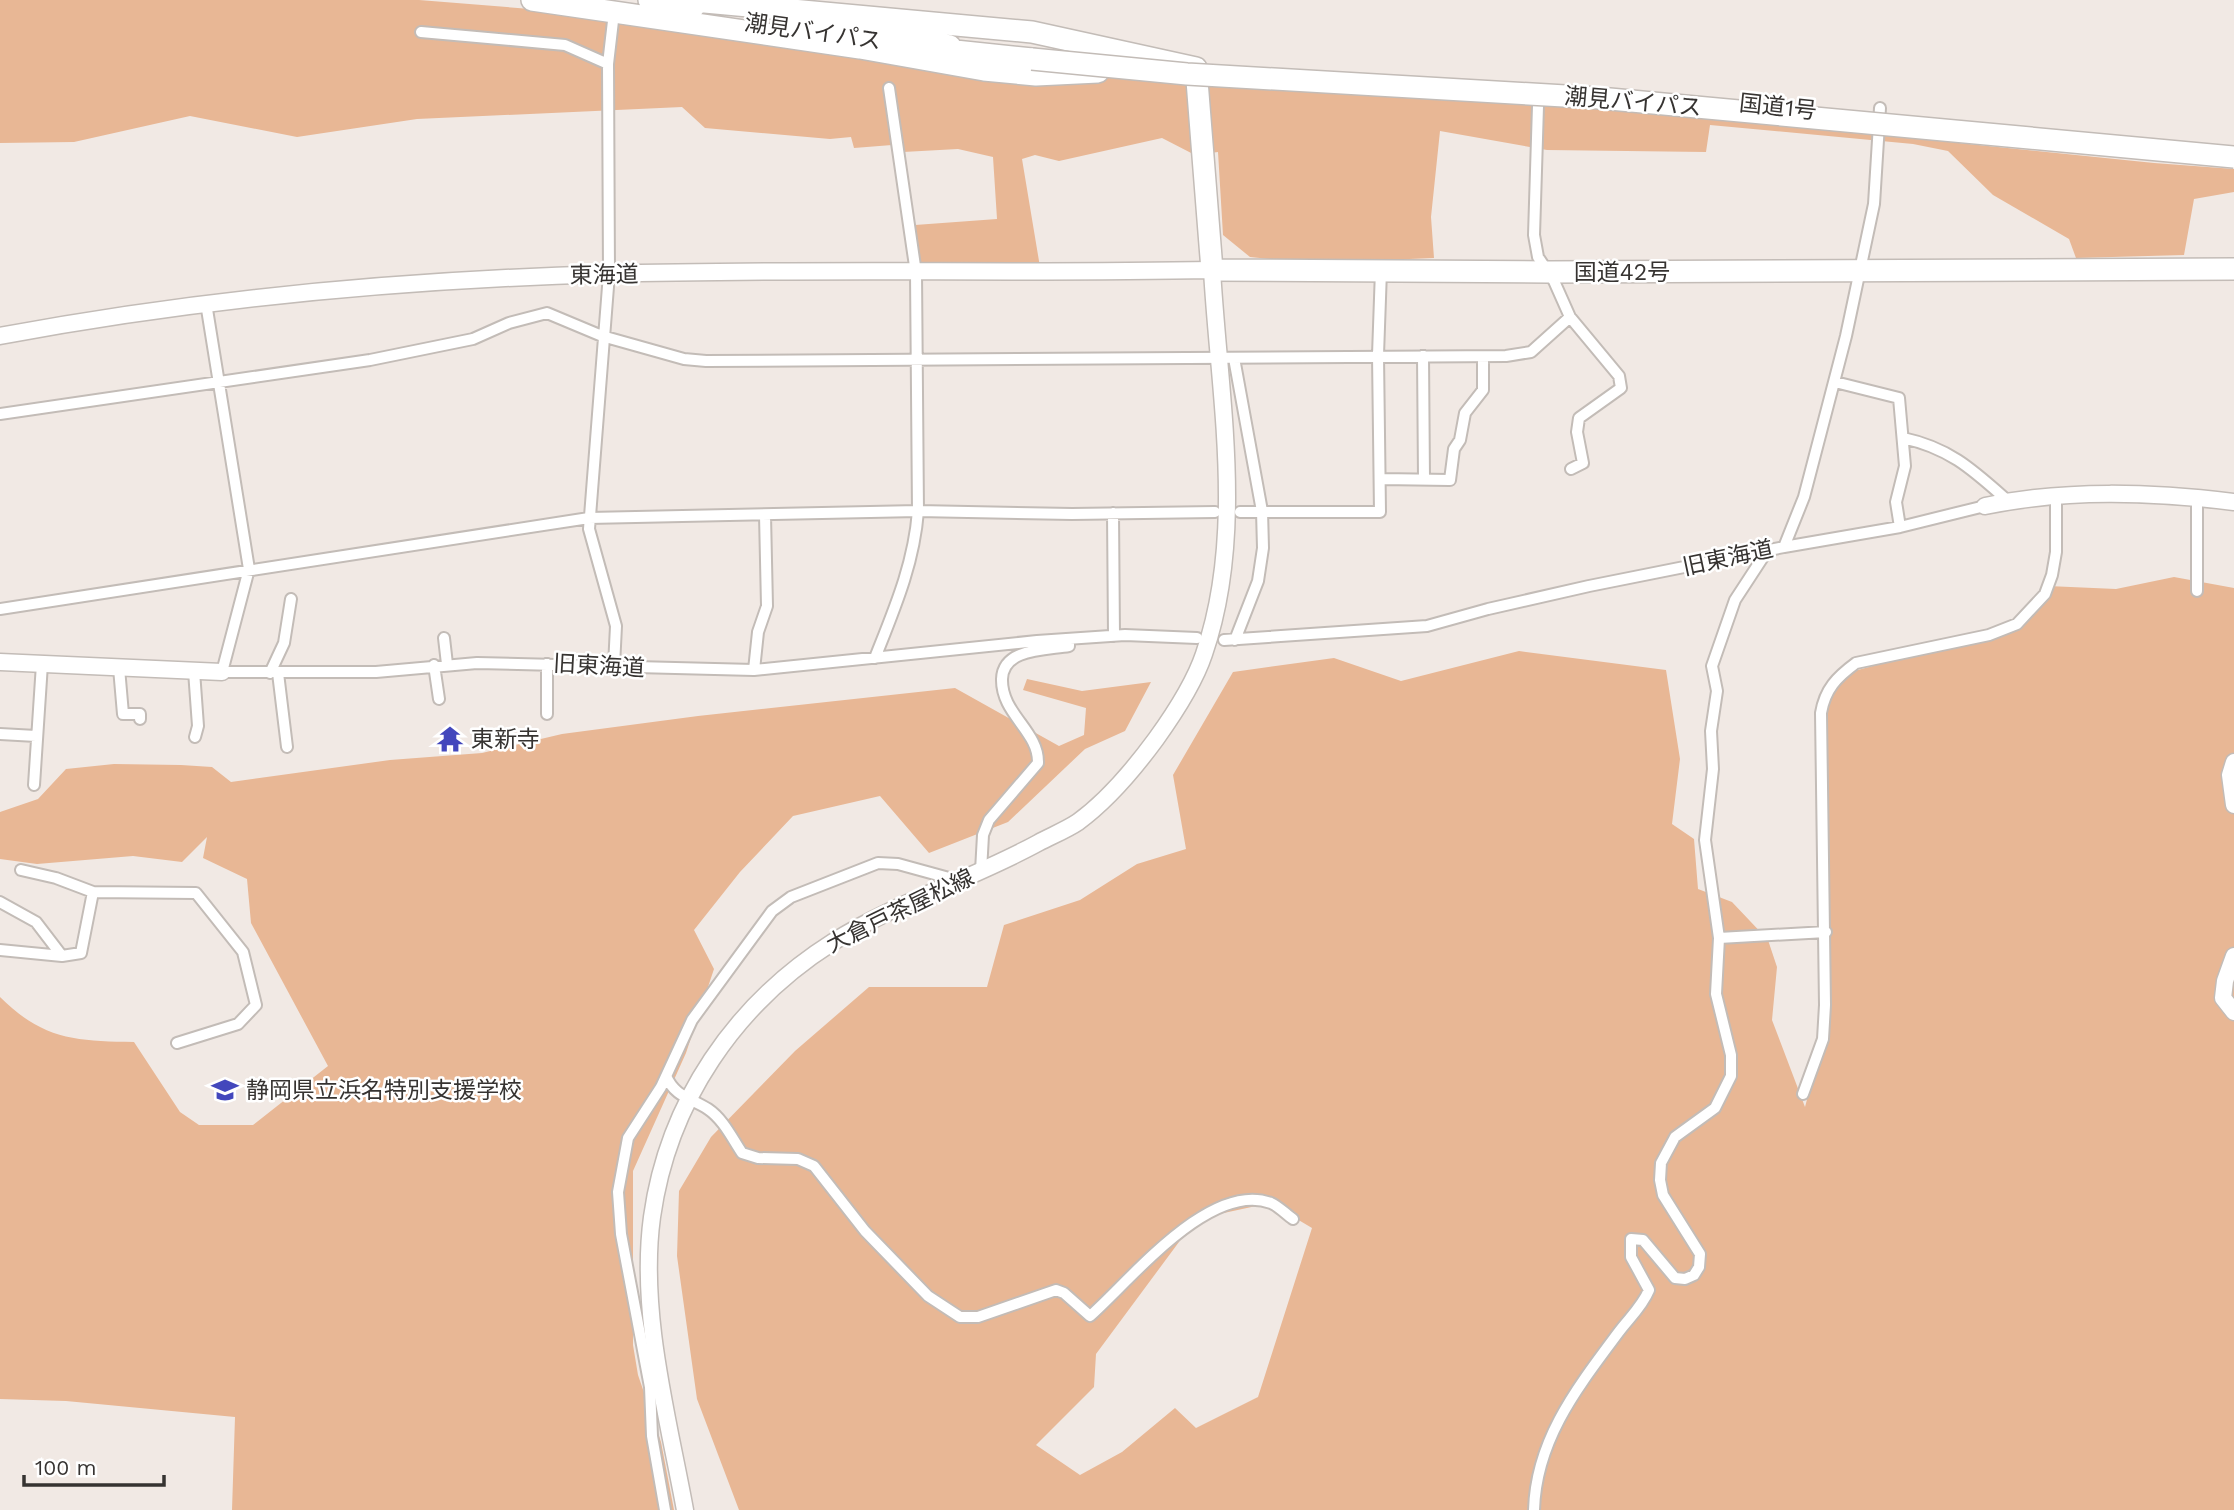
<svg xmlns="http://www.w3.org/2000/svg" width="2234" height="1510" font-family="'Work Sans','Noto Sans JP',sans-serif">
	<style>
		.green { fill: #e8b795; fill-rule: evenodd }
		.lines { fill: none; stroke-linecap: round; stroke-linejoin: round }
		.street-casing { stroke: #c3bcb7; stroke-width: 14 }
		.secondary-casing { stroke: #c3bcb7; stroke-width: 19 }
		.highway-casing { stroke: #c3bcb7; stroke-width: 24 }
		.street { stroke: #fff; stroke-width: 10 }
		.secondary { stroke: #fff; stroke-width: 16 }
		.highway { stroke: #fff; stroke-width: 21 }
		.highway-bridge-casing { stroke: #c3bcb7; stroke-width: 24; stroke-linecap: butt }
		.highway-bridge { stroke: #fff; stroke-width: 21 }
		.labels { text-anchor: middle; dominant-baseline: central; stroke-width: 5; stroke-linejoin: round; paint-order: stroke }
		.street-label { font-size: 23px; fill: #363331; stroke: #fff }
		.poi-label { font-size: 23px; fill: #363331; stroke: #fff; text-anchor: start }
	</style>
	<rect width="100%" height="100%" fill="#f1e9e4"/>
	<path class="green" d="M0,0H419L543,10L1552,101L2154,163L2234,169V192L2194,199L2184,255L2076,258L2069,239L1993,195L1948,151L1913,144L1710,125L1706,152L1547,150L1440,131L1431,217L1434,258L1311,263L1250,257L1223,235L1218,152L1195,155L1162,138L1059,161L1035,155L1022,159L1040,267L921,269L915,225L997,219L993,157L958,149L903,152L892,145L854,148L851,137L830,139L705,128L682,107L417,119L297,137L190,116L74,142L0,143Z
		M2174,577L2234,588V1510H739L697,1399L677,1256L679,1191L711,1137L795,1051L869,987H987L1004,925L1080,900L1137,864L1186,849L1173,775L1233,672L1334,658L1401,681L1519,651L1666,670L1680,759L1672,824L1694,839L1698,889L1732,902L1768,940L1777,967L1772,1020L1805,1107L1823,1039L1822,705L1840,675L2002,630L2048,586L2116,589ZM1270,1203L1312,1228L1258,1397L1196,1428L1175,1408L1122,1452L1080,1475L1036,1445L1094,1387L1096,1354L1196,1219Z
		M1027,679L1082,691L1151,682L1125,731L1085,749L1008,822L929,853L880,796L793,816L740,872L694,930L714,969L686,1053L633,1171V1345L638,1375L661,1442L674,1510H232L235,1417L66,1401L0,1399V997C43,1040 76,1041 134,1042L180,1112L199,1125H253L328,1066L251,923L247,879L203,858L207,837L182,862L133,856L37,864L0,859V812L38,799L66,769L114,764L181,765L212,767L231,782L390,760L482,753L562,734L698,716L955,688L1059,746L1084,735L1086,708L1023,690Z"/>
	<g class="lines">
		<g class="street-casing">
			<path id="street" d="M613,21L608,64L609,274L589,529L616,626L614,666
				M421,32L565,45L608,64
				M1538,106L1534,235L1538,257L1554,281L1570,317L1619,376L1621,388L1579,418L1577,432L1583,463L1571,469
				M206,303L249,569L222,672H376L477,663L754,670L1037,641L1125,635L1197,638
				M1423,356L1424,479
				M1234,358L1262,511L1263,548L1258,581L1235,640
				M1835,382L1899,398L1905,466L1896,502L1900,527
				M0,414L370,360L473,339L509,323L547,313L602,336L684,359L706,361L1506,356L1531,352L1570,317
				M1903,438C1950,448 1973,470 2008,501
				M1381,479L1450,480L1454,449L1460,440L1465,413L1483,390V357
				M2197,497V591
				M1240,512H1380L1378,355L1381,270
				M1113,513L1114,636
				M1784,547L1804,497L1846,336L1874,204L1880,108
				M0,609L589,518L918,511L1072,514L1215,512
				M444,638L447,664
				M1224,640L1427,626L1488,609L1589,586L1784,547L1900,527L1985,506
				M875,658C894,610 914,564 918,511L916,273L889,88
				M547,664V714
				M434,665L439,699
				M119,668L123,714H140V719
				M754,670L758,632L767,606L765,515
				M194,671L198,726L195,737
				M270,673L284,643L291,599
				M278,673L287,747
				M0,734L36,736
				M34,785L42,664
				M21,870L56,878L93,892
				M981,871L983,835L989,820L1038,763C1039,731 1001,714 1002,679C1003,648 1046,650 1069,646V639
				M0,902L36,922L62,956
				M1719,938L1826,932
				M0,950L62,956L81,953L93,892L196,893L243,952L256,1005L238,1024L177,1043
				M666,1076C675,1097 691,1098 708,1109C723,1119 732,1138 742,1153L758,1158L798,1159L814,1166L865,1231L928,1296L960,1317H978L1056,1290L1064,1293L1090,1316C1130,1281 1210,1180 1271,1203C1278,1206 1286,1214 1293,1219
				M1803,1094L1823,1039L1825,1005L1821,713C1825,689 1837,677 1856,663L1989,635L2017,624L2045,594L2052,575L2056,552V495
				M665,1510L652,1436L650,1387L621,1234L618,1192L628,1138L661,1087L692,1020L772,911L791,897L878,863L898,864L960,881
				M1534,1510C1536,1440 1577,1388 1618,1333C1629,1318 1642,1307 1649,1290L1631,1257V1239L1643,1240L1675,1278L1685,1279L1694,1275L1699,1267L1700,1254L1663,1195L1660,1180L1661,1163L1675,1137L1715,1108L1731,1076V1055L1716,994L1719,938L1705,840L1713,769L1711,731L1717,691L1712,666L1735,600L1767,551"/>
		</g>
		<g class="secondary-casing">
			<path id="secondary" d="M0,336C201,298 403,280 607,274C809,268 1011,274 1212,270C1219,395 1246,532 1204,654C1194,684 1174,714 1156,739C1134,769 1108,800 1078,822C1066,830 1051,836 1038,843C972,879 897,902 833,942C735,1004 668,1102 652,1217C639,1312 668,1417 685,1510
				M1985,506C2067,489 2151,492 2234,502
				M0,662L222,672
				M2234,762L2230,775L2234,805
				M2234,956L2225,981L2223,998L2234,1012"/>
		</g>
		<g class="highway-casing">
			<path id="highway" d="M532,0L860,48L984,70L1036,75L1098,72
				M649,0L694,7
				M683,0L1032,32L1196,68
				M795,22L950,46
				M936,49L1032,59
				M1196,68L1212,270L1549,272L2234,269"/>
		</g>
		<use href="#street" class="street"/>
		<use href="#secondary" class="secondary"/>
		<use href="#highway" class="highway"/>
		<g class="highway-bridge-casing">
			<path id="highway-bridge" d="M1032,59L1187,74L1599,98L2234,157"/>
		</g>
		<use href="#highway-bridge" class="highway-bridge"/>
	</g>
	<defs>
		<g id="temple-bare" transform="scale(2.1)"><path d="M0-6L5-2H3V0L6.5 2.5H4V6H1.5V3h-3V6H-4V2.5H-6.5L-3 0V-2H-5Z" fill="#4347bc" stroke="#fff" stroke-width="2.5" paint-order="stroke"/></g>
		<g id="school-bare" transform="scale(2.1)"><path d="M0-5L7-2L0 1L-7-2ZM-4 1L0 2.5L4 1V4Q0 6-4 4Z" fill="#4347bc" stroke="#fff" stroke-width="2.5" paint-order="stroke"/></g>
	</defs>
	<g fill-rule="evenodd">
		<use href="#temple-bare" x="450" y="739"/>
		<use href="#school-bare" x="225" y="1090"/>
	</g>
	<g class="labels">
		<g class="street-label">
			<text transform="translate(813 32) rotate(8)">潮見バイパス</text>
			<text transform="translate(1633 102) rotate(5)">潮見バイパス</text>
			<text transform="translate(1778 107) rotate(6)">国道1号</text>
			<text x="1622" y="272">国道42号</text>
			<text transform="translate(604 275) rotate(-1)">東海道</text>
			<text transform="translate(1728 558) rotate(-12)">旧東海道</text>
			<text transform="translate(599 666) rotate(3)">旧東海道</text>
			<text transform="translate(900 911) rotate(-26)">大倉戸茶屋松線</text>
		</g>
		<g class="poi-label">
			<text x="471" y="739">東新寺</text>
			<text x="246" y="1090">静岡県立浜名特別支援学校</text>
		</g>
	</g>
	<path d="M24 1475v10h140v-10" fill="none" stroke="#363331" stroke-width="3.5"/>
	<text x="35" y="1475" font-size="21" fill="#363331" stroke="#ffffff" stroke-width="5" paint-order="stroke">100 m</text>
</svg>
